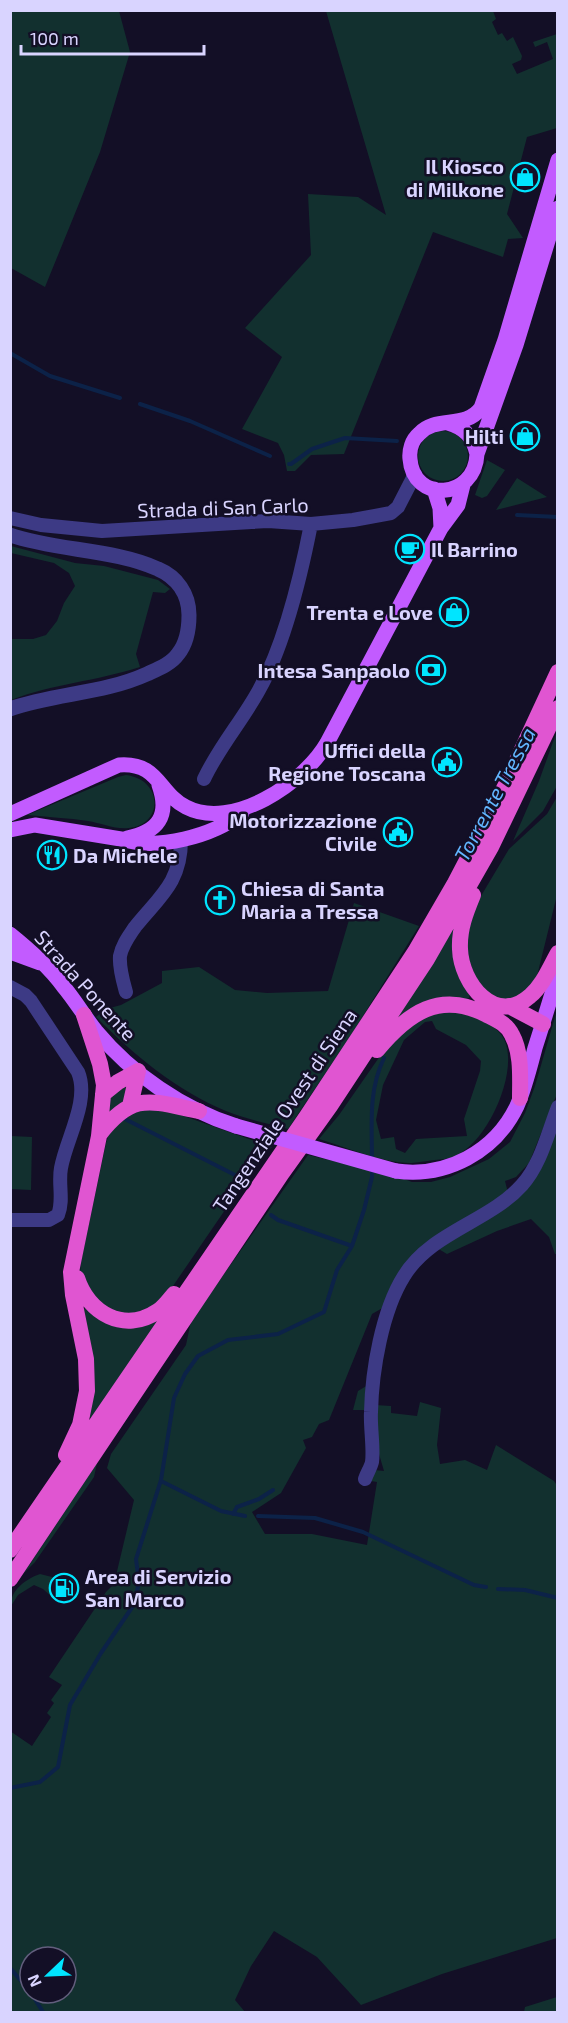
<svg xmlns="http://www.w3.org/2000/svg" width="568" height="2023" font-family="'Exo 2',sans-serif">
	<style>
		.green { fill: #12302f; fill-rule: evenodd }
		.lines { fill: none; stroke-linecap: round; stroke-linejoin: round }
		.stream { stroke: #0c2248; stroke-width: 4 }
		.minor { stroke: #3d3a85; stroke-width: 14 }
		.tertiary { stroke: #3d3a85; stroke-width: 15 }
		.primary { stroke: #c25bff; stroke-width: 15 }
		.trunk { stroke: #e055d1; stroke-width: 16 }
		.primary-bridge { stroke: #c25bff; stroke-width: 15 }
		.labels { text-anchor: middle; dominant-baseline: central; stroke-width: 5; stroke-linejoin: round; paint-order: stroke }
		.poi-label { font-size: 20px; font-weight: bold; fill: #d9d4ff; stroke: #130f26; text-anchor: end }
		.street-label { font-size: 20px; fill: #d9d4ff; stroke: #130f26 }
		.water-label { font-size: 21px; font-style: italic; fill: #62b6ff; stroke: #130f26 }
	</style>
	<rect width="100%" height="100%" fill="#130f26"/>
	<path class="green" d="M10,11H119L130,52L100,152L45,287L11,268Z
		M326,11H493L496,19L492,22L498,35L502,33L507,41L513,37L522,56L521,60L512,64L517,74L553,59L547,42L535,47L533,42L557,34V128L527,137L507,214L523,238L508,239L503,257L433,232L344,454L311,455L295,471H287L284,455L278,443L242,429L282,357L245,328L311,255L308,194L358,197L386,215Z
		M418 456a25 25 0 1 1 50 0a25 25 0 1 1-50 0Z
		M487,460L505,470L487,496L482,498L475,495Z
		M517,478L547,497L496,510Z
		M11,546L75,563L104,566L158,580L170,589L165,593L153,592L136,654L140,667C97,681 52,684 11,700V639H33L46,635L57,621L64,603L75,586L69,573L54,563L11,553Z
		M557,731V786L543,811L513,841L539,781Z
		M126,775C164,780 163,825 129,828C116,830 101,823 88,821C68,818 47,817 27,815L118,777Z
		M557,797V895L536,980L521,999L498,1001L483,993L464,950L475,906L509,849L547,814Z
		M354,903L419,926L353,1032L288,1129C267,1123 245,1119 226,1111C177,1091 133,1054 96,1017L106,1009L121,1005L162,983V971L199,967L235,990L267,993L328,991Z
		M455,925L470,993L469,998L395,1020Z
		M454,1009C471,1016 494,1021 504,1039C520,1071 487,1145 453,1157C448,1159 441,1159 435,1160C428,1161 420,1162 412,1163C386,1164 345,1147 319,1139L339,1115L387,1046L418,1017ZM432,1021L436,1029L466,1045L481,1061L480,1071L464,1119L467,1136L416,1139L405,1153L396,1149L394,1137L381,1139L376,1120L383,1085L404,1040L425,1022Z
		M557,1010V1094L529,1163L516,1177L505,1181L508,1193L429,1243L386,1306L372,1314L329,1420L319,1424L312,1437L303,1440L306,1448L281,1493L252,1512L265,1534H312L367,1545L377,1482L371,1481L374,1470L384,1471L374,1437L375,1405L391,1406V1413L417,1416L420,1402L441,1408L437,1445L440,1464L465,1460L487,1470L496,1445L554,1481L558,1487L557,1938L442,1974L361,2005L317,1957L274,1931L251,1966L235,2000L245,2012H11L10,1731L32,1746L51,1717L47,1713L54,1703L51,1700L62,1685L49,1677L106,1592L114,1584L134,1500L107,1468L111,1454L186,1345L191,1321L308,1155L396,1176L412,1182H431L450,1177L489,1159L510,1142L525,1113L535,1086ZM30,1957H66V1993H30Z
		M129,1087L122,1103L107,1114V1102L118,1088Z
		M161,1108L272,1147L251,1172L162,1302L131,1315L102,1309L80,1274L81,1262L106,1143C117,1109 129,1111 161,1108Z
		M557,1118V1254H555L549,1237L531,1219L497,1231L447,1254L437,1248L516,1197Z
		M11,1136L32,1137L31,1190L11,1189Z
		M85,1308L159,1319L93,1418L88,1417L82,1312Z
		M368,1385L366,1410H353L358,1391Z
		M97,1463L94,1477L35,1562L24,1573Z
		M40,1574L52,1577L59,1583L60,1597H52L43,1589L34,1585L18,1595L11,1606C10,1590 26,1579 40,1574Z
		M557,1997V2012H524L525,2007Z"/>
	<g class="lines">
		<path class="stream" d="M10,353L50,376L120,398
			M140,404L190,421L270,456
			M289,464H291L312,449L345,438L397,441
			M517,515L558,517
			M125,1119L235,1175L240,1179
			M372,1161C372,1125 368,1091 384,1058
			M271,1215L278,1220L352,1246
			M161,1481L221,1511L245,1516
			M233,1514L237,1507L259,1499L273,1490
			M258,1516L315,1518L363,1532L474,1585L486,1587
			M498,1589L525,1590L558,1598
			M10,1788L40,1782L58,1767L70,1705L101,1653L133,1606L139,1583L136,1559L161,1480L174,1398L185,1374L198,1356L228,1340L278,1334L324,1312L337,1270L352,1246L364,1210L372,1177V1168
			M10,1968L30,1991
			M31,1993L43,2012"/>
		<path class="minor" d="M10,518L41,525L102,531L268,521L311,524L353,520L391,513L398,507L415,474
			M204,779C219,747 242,721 259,690C285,644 301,575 311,524
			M10,987L25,995L31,1001L78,1072C90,1101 66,1139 61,1168C58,1184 64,1200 58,1215L49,1220H10
			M126,992C123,981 119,968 120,956C122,945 129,936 135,927C159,897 181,883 181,840
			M365,1479C367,1473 371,1467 372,1462C374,1449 370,1426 371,1412C372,1370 382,1311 404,1276C431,1232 489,1222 522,1185C541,1164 548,1132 558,1107"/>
		<path class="tertiary" d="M10,535C57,551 114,549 158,569C177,577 189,594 189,615C189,629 187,643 178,654C171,664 158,669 147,674C103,694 55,693 10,709"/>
		<path class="primary" d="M558,160L505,340L481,408C465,430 436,415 419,434C412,440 409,450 410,459C413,503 475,500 477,454L516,345L558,208
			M448,423C465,428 473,437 477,454
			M434,489L440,508L441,528
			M10,814L119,765C159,762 158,793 186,807C232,831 304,783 327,743L441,528L458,505L463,485
			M10,830L35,825L121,839C157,851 213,836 242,813
			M127,838C158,832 170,816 159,785
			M10,934C30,950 48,966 63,986C75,1000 84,1016 96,1031C132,1074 182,1109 236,1126
			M10,952L40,963
			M396,1171C446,1178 495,1152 517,1106C525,1088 530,1067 535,1048C543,1023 551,998 558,973"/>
		<path class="trunk" d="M473,895C466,912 459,929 460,949C461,983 495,1027 530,996C543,985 550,967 558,953
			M509,1006L543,1024
			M377,1050C408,1013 440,990 487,1015C497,1020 507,1024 512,1035C522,1053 520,1078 520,1098
			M103,1094L118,1082L138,1071
			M130,1106L138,1071
			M99,1135C133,1091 150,1101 199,1111
			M77,1278C88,1313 124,1334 158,1311C164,1307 169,1300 174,1294
			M66,1455L80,1425L87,1391L86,1359L73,1295L71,1272L99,1136L104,1085L100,1064L84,1015
			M10,1550L307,1116L415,952L455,883L500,797L558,672
			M10,1579L282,1173L330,1106L427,959L491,847L558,708"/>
		<path class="primary-bridge" d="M236,1126L396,1171"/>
	</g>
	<defs>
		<g id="shop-ring" transform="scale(1.5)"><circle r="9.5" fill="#130f26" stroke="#00e5ff" stroke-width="1.5"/><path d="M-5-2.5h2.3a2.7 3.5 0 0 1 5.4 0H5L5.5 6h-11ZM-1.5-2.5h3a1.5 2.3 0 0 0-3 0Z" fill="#00e5ff"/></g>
		<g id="cafe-ring" transform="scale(1.5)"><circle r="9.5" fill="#130f26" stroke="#00e5ff" stroke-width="1.5"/><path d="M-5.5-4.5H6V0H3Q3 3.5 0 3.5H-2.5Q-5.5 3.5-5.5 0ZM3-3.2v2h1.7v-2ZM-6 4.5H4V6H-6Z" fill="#00e5ff"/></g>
		<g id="bank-ring" transform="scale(1.5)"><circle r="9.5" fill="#130f26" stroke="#00e5ff" stroke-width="1.5"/><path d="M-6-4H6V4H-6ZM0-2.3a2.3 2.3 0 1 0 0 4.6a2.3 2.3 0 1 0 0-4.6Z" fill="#00e5ff"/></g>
		<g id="civic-ring" transform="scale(1.5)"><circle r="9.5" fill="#130f26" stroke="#00e5ff" stroke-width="1.5"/><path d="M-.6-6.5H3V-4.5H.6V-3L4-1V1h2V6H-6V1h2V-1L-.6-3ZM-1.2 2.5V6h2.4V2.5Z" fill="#00e5ff"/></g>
		<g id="restaurant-ring" transform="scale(1.5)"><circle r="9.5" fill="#130f26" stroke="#00e5ff" stroke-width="1.5"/><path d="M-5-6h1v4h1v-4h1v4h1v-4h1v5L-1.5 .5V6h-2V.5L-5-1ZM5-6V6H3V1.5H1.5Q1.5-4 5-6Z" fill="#00e5ff"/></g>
		<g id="church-ring" transform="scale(1.5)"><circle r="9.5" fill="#130f26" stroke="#00e5ff" stroke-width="1.5"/><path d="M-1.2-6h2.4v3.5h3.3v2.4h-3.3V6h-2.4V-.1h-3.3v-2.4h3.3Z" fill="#00e5ff"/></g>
		<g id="fuel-ring" transform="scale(1.5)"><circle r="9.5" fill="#130f26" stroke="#00e5ff" stroke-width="1.5"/><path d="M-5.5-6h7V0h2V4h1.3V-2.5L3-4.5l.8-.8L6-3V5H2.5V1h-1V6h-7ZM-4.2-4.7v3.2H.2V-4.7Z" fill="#00e5ff"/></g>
	</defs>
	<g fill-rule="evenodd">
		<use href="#shop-ring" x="525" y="177"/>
		<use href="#shop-ring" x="525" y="436"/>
		<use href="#cafe-ring" x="410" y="549"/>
		<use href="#shop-ring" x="454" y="612"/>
		<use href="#bank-ring" x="431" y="670"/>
		<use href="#civic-ring" x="447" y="762"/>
		<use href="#civic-ring" x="398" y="832"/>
		<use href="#restaurant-ring" x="52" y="855"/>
		<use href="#church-ring" x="220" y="900"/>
		<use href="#fuel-ring" x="64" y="1588"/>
	</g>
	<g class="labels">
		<g class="poi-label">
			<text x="504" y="166">Il Kiosco<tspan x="504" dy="23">di Milkone</tspan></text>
			<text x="504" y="436">Hilti</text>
			<text x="431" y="549" text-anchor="start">Il Barrino</text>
			<text x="433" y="612">Trenta e Love</text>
			<text x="410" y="670">Intesa Sanpaolo</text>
			<text x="426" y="750">Uffici della<tspan x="426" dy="23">Regione Toscana</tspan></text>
			<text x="377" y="820">Motorizzazione<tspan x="377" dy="23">Civile</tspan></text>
			<text x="73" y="855" text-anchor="start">Da Michele</text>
			<text x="241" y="888" text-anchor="start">Chiesa di Santa<tspan x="241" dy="23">Maria a Tressa</tspan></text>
			<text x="85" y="1576" text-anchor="start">Area di Servizio<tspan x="85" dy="23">San Marco</tspan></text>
		</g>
		<g class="street-label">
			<text transform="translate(223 507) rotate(-2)">Strada di San Carlo</text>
			<text transform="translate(86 985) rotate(48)">Strada Ponente</text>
			<text transform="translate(284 1110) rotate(-56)">Tangenziale Ovest di Siena</text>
		</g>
		<g class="water-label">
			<text transform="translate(494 794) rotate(-62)">Torrente Tressa</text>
		</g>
	</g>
	<rect width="568" height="2023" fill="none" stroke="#d9d4ff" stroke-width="24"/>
	<g transform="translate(48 1975) rotate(247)"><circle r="28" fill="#130f26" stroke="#625e7d" stroke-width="1.5"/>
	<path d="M0-4.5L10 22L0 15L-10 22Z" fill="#00e5ff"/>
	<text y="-9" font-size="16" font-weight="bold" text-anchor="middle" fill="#d9d4ff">N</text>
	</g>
	<path d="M21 45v9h183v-9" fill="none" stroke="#d9d4ff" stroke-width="3"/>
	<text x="30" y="45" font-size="18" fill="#d9d4ff" stroke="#130f26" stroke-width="4.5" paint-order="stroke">100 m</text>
</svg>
